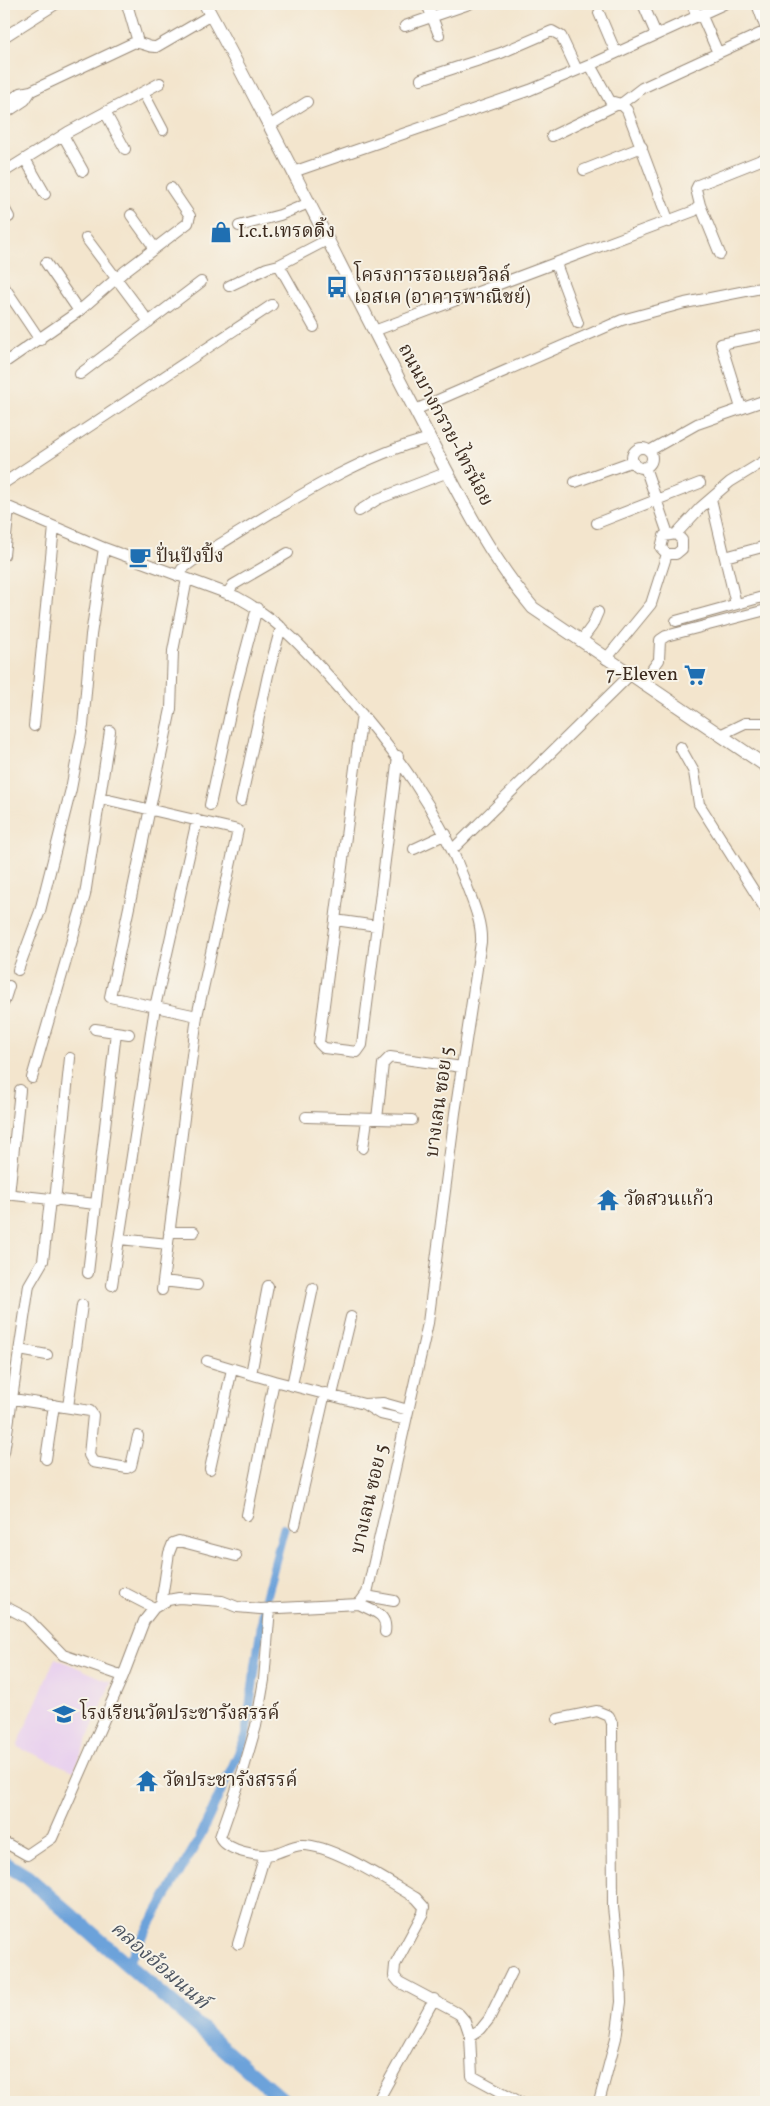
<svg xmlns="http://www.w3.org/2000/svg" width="770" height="2106" font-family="Vollkorn,'Noto Serif Thai',serif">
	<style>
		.built { fill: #e9d2ee }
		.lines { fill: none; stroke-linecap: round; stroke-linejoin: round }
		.canal { stroke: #6ca2da; stroke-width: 9 }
		.river { stroke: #6ca2da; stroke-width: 15 }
		.minor-casing { stroke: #978876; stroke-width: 12 }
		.major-casing { stroke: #978876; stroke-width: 14 }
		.minor { stroke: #fff; stroke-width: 10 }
		.major { stroke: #fff; stroke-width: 12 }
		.labels { text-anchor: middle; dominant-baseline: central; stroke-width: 4; stroke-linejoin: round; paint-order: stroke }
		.poi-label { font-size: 19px; fill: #3b2a1e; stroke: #f7f3e8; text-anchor: start }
		.street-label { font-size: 19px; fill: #3b2a1e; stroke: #f7f3e8 }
		.water-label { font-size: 20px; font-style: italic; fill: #4c5460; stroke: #f7f3e8 }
	</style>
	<rect width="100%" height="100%" fill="#f7f3e8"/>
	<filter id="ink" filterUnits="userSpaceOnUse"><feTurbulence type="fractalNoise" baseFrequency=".02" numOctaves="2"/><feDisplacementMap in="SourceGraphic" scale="10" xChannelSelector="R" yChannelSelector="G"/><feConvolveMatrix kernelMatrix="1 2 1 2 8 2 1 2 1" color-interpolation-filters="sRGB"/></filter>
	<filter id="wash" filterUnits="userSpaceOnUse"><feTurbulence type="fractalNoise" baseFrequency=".0096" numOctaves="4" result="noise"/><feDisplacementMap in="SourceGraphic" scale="20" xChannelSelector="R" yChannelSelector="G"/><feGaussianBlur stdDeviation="1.12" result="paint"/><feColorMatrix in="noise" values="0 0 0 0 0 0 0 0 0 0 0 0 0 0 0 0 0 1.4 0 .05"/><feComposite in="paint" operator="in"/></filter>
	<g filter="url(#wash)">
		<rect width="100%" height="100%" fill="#f3e5cd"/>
		<path class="built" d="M55,1658L111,1682L74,1771L17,1747Z"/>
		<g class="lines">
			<path class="canal" d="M127,1964L199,1839L245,1739L265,1600L284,1528"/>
			<path class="river" d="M4,1863L27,1877L285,2102"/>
		</g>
	</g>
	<g filter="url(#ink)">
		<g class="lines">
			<g class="minor-casing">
				<path id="minor" d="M127,4L138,42
					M427,4L439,35
					M643,4L656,34
					M692,4L697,16
					M757,4L766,29
					M599,13L616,53
					M701,14L718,53
					M405,26L469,4
					M4,37L56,4
					M590,65L610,101L621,104L627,110L669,222
					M421,79L501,53L552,31L561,36L577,70
					M143,92L163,130
					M4,104L21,93L31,91L133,43C141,41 148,48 156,47L211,15
					M621,104L642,88L766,31
					M105,112L125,149
					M4,114L25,100L31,91
					M269,126L307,102
					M63,135L83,171
					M552,136L618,104
					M25,159L45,194
					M584,170L642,147
					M4,172L68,132L160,83
					M293,172L530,90L590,65L724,4
					M700,205L720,254
					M4,208L9,217
					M131,215L154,247
					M239,226L280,215L309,203
					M86,238L149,322
					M46,263L79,311
					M556,264L578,323
					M229,286L267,268L279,265
					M5,288L40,340
					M314,327L279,265L327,240
					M374,331L694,211L700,205L696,189L698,185L766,158
					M4,363L79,311L125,271L188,223L190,216L171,188
					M80,374L201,282
					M741,408L721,344L766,335
					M415,410L622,320L685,303L766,287
					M632 458a10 10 0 1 1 20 0a10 10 0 1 1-20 0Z
					M649,451L697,424L766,400
					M645,467L668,534
					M575,482L633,461
					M4,483L272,305
					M711,499L736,604
					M4,505L104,548L237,597C279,619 310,655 341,690C397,754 436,804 466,884C473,903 482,922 481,942L455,1113L428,1323L367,1593L359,1604
					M359,511L378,499L448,472
					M597,523L700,483
					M676,534L682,540V549L676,554H667L661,548L664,536L676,534L701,507L730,482L766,460
					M4,555L9,508
					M725,557L766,546
					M178,576L182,569L197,558C268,516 350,458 430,438
					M187,579L173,651L171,709L110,997L197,1016
					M227,594L233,585L288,553
					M676,621L766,596
					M581,641L592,626L598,612
					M606,659L651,604L667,554
					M642,683L659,660L660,640L666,636L766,610
					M362,714L319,1043L324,1048L357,1052L362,1045L398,756
					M34,726L54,527
					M720,735L745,723H766
					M680,747L694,772L699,804L766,910
					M100,798L238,830L197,1016L162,1290
					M241,801L268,675L281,627
					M210,805L235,691L257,608
					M414,849L446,834
					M453,849L630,675
					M335,920L377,926
					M18,970L40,911L71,789L83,726L91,635L104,548
					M4,1002L9,986
					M95,1029L129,1034
					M32,1078L85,895L110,731
					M306,1117L377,1119L383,1064L390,1057L462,1067
					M377,1119L412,1120
					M363,1148L367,1120
					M5,1194L96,1204
					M9,1195L20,1090
					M55,1201L70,1058
					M169,1232H194
					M120,1239L168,1244
					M88,1273L116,1032
					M163,1281L197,1285
					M112,1285L155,1007L197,820
					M20,1350L47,1355
					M207,1361L274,1381
					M251,1374L268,1286
					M292,1385L313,1288
					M332,1395L351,1317
					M13,1399L90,1411L93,1415L89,1455L93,1462L127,1468L131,1466L138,1436
					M364,1404L380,1414L406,1420
					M68,1407L82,1305
					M4,1452L29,1285L43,1261L50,1200
					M46,1459L54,1405
					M210,1469L232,1369
					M247,1515L274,1381L364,1404L383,1403L408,1410
					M295,1525L325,1393
					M125,1593L154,1608
					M366,1596L394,1601
					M161,1604L169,1553L173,1543L179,1541L236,1556
					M359,1604C373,1612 388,1613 385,1632
					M4,1606L27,1618L63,1655L123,1676
					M270,1608L264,1680L256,1726L243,1771L220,1837C227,1851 258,1857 272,1854C282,1852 291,1846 301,1845C330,1843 390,1883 416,1898L424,1907L423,1913L395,1965L394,1976L399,1982L459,2014L465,2021L470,2036L472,2076L520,2102
					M558,1719L597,1711L609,1716L612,1723L613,1907L620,1972L621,2002L616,2038L599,2102
					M4,1842L27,1855L52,1838L123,1676L144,1621L154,1608L168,1600L179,1598L222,1601L237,1607L260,1609L359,1604
					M238,1944L265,1855
					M470,2036L481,2029L489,2019L512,1972
					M380,2097L434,1999"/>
			</g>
			<g class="major-casing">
				<path id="major" d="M205,4C278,137 344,275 415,410C451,478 483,549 533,608L766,766"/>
			</g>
			<use href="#minor" class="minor"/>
			<use href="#major" class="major"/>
		</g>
	</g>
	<defs>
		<g id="shop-bare" transform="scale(1.725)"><path d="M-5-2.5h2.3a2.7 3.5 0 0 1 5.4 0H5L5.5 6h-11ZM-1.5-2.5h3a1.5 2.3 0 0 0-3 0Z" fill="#1f6fb2" stroke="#f7f3e8" stroke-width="2.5" paint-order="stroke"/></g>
		<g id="bus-bare" transform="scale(1.725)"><path d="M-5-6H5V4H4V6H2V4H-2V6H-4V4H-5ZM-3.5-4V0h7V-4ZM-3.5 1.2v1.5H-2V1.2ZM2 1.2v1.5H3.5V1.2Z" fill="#1f6fb2" stroke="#f7f3e8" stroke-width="2.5" paint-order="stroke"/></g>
		<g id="cafe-bare" transform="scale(1.725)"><path d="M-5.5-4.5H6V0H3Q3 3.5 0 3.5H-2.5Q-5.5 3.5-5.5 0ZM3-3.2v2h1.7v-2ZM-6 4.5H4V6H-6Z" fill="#1f6fb2" stroke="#f7f3e8" stroke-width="2.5" paint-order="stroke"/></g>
		<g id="supermarket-bare" transform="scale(1.725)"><path d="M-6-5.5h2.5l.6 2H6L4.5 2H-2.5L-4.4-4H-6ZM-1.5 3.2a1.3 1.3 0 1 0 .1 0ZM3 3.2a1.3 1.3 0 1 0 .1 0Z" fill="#1f6fb2" stroke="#f7f3e8" stroke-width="2.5" paint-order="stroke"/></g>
		<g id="temple-bare" transform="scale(1.725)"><path d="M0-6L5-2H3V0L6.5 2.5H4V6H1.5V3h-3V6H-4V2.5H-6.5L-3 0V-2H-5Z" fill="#1f6fb2" stroke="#f7f3e8" stroke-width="2.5" paint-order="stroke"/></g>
		<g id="school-bare" transform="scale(1.725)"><path d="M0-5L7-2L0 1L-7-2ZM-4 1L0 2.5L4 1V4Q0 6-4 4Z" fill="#1f6fb2" stroke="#f7f3e8" stroke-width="2.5" paint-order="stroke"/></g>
	</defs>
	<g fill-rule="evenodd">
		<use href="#shop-bare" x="221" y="232"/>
		<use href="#bus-bare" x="337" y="287"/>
		<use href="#cafe-bare" x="140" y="557"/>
		<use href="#supermarket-bare" x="695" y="675"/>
		<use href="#temple-bare" x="608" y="1200"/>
		<use href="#school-bare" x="64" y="1714"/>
		<use href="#temple-bare" x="147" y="1781"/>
	</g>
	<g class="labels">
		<g class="poi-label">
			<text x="238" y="232">I.c.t.เทรดดิ้ง</text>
			<text x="354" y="276">โครงการรอแยลวิลล์<tspan x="354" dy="22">เอสเค (อาคารพาณิชย์)</tspan></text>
			<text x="156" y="557">ปั่นปังปิ้ง</text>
			<text x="678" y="675" text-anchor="end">7-Eleven</text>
			<text x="624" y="1200">วัดสวนแก้ว</text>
			<text x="80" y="1714">โรงเรียนวัดประชารังสรรค์</text>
			<text x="163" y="1781">วัดประชารังสรรค์</text>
		</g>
		<g class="street-label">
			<text transform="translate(445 425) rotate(62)">ถนนบางกรวย-ไทรน้อย</text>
			<text transform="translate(440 1102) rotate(-82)">บางเลน ซอย 5</text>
			<text transform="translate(370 1499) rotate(-77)">บางเลน ซอย 5</text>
		</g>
		<g class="water-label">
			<text transform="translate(159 1966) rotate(41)">คลองอ้อมนนท์</text>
		</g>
	</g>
	<rect width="770" height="2106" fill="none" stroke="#f7f3e8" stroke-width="20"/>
</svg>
